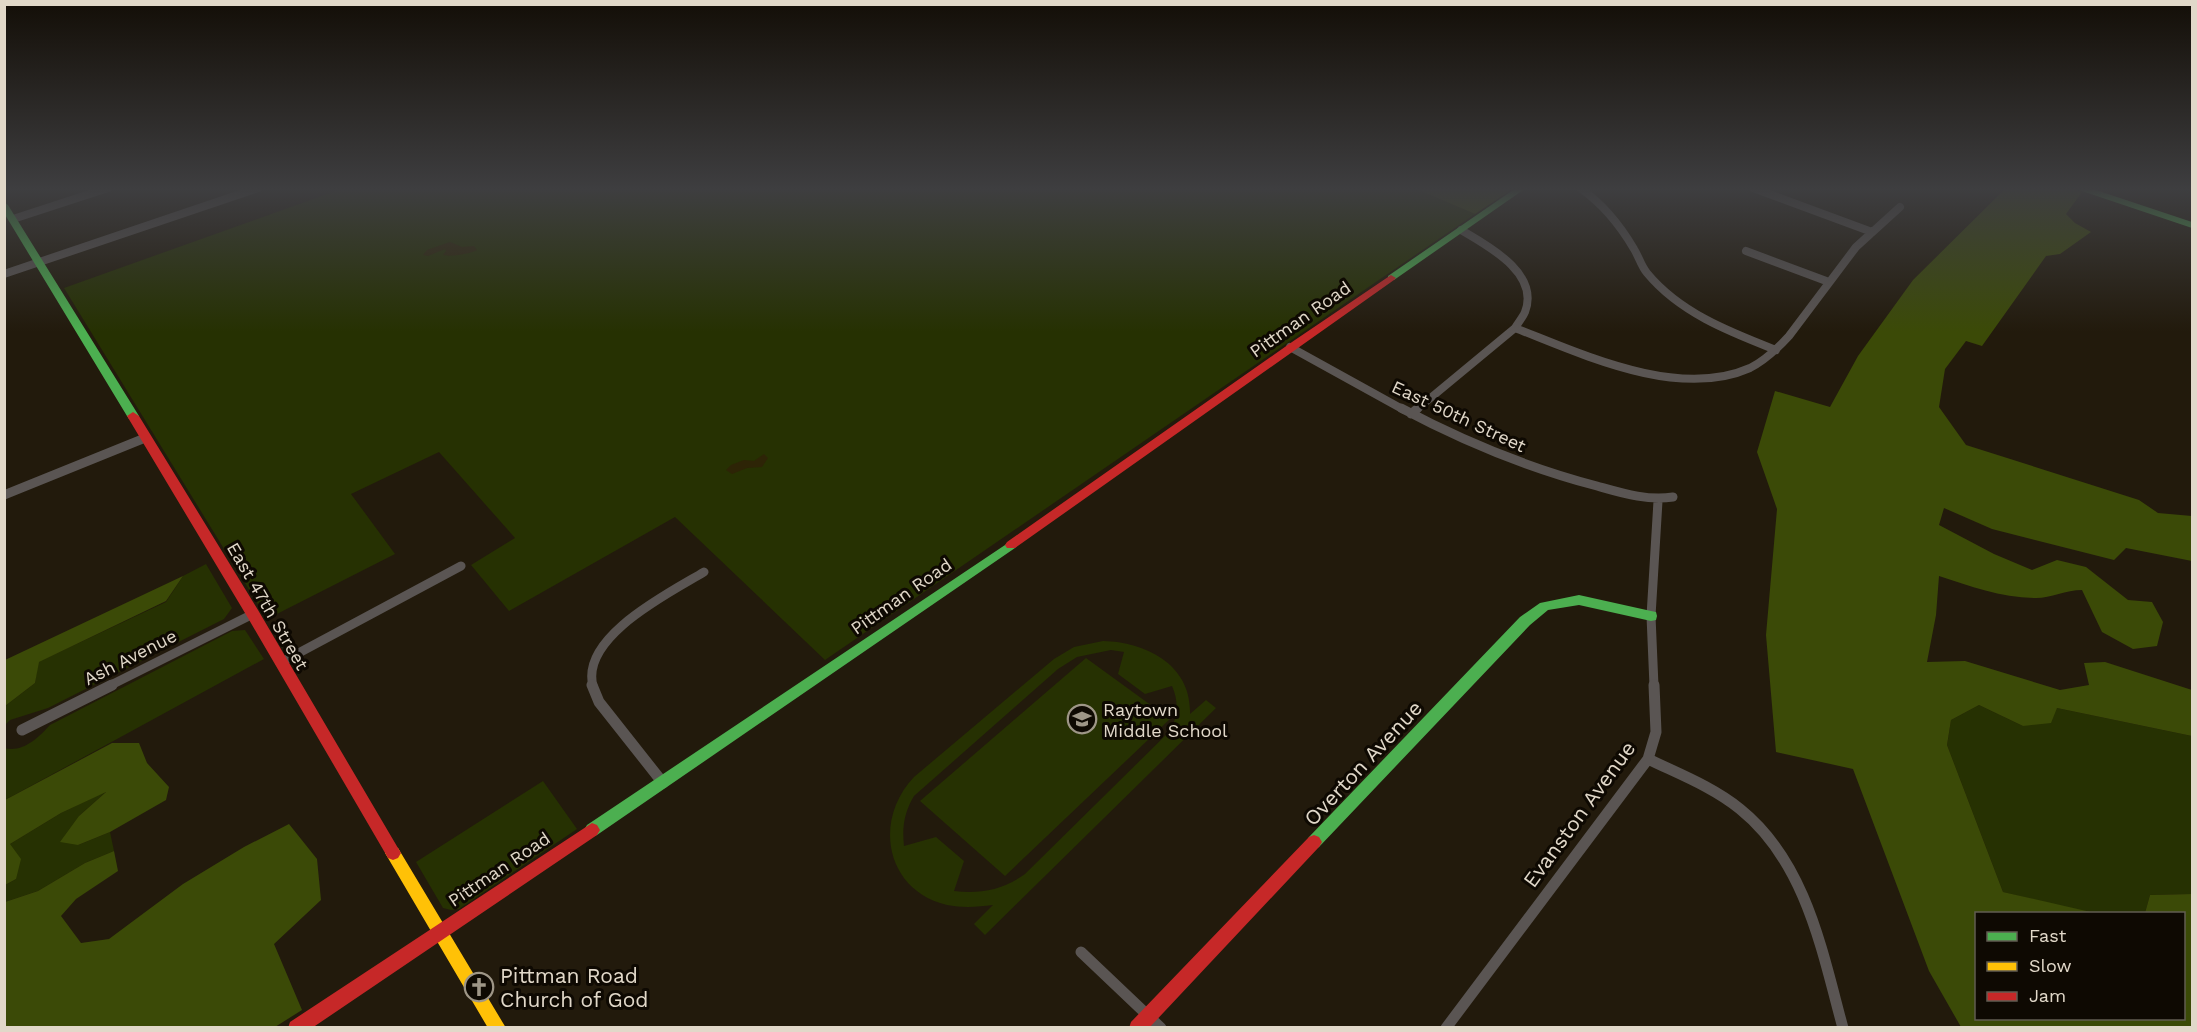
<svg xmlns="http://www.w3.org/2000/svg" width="2197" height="1032" font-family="'Work Sans',sans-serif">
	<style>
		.green { fill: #263102; fill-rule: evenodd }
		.forest { fill: #3b4a07 }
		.sand { fill: #2d2406 }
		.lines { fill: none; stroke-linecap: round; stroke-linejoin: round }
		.street-far2 { stroke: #5a5553; stroke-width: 8 }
		.street-far1 { stroke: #5a5553; stroke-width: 9 }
		.street { stroke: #5a5553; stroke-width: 11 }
		.fast { fill: #4caf50; fill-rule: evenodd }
		.slow { fill: #ffc107; fill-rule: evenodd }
		.jam { fill: #c62828; fill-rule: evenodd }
		.labels { text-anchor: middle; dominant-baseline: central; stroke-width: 6; stroke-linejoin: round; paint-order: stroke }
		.street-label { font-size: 18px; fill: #e1d8c9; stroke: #0e0902 }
		.poi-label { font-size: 18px; fill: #e1d8c9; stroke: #0e0902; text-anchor: start }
		.near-street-label { font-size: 21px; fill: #e1d8c9; stroke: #0e0902 }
		.near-poi-label { font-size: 21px; fill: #e1d8c9; stroke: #0e0902; text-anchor: start }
	</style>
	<rect width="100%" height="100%" fill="#221a0c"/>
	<path class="green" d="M344,188H1414L1475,214L825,660L675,517L509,611L471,565L515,538L439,452L351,494L395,554L267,619L64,288Z
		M206,564L232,608L224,619L48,708L10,720L5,725V706L35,683L38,662L166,602L183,576Z
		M245,630L264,659L5,800L4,748C23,753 38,738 50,725L232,631Z
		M1103,641C1146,642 1192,665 1190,714L1206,700L1216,708L985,935L974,924L993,905C978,907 962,908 947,905C885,890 873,820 914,777L1054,659L1074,647ZM1111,650L1124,652L1118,674L1145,694L1172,686C1179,702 1178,716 1170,731L1025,874C1003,890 980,894 954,891L964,861L936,837L904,846C902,827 904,813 914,796L1058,669L1077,657Z
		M1086,658L1170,719L1005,876L920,801Z
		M1979,705L2023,726L2057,708L2192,736V894L2150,895L2145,913L2095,914L2003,892L1947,745L1951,720Z
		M543,781L577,829L459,909L451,910L443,908L416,862Z
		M108,790L79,816L78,845L110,832L114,851L85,863L38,891L5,902V885L16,879L10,844L61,813Z"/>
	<path class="forest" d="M1414,188H1514L1475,214Z
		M2006,188H2072L2082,192L2066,214L2075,223L2091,232L2060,254L2046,256L1982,346L1966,341L1945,369L1939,407L1966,445L2139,500L2158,513L2192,516V561L2126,548L2114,560L1992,529L1944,508L1939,525L1994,554L2032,570L2057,560L2086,567L2128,600L2152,602L2163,622L2157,646L2133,649L2102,632L2082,590C2066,590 2051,598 2036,598C2002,598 1970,586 1939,576L1936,615L1927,662L1965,661L2060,690L2089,685L2084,663L2105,662L2192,690V736L2057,708L2051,723L2023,726L1979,705L1951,720L1947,745L2003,892L2095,913L1976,914V1018H2184V914L2145,913L2150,895L2192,894V1027H1961L1929,971L1853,769L1776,752L1766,635L1777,509L1757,452L1775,391L1830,407L1858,356L1913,280Z
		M183,576L166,601L39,662L35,683L5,706V660Z
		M112,743H139L147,763L169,787L166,800L110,832L78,845L60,842L79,816L106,792L61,813L10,844L21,859L16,879L5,885V800Z
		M289,824L317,859L321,900L274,944L302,1010L275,1027H5V902L38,891L85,863L114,851L118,871L76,899L61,916L81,943L109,939L183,884L244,847Z"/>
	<path class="sand" d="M450,242L462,247L474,246L477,250C470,254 449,257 443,255L446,251L445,249L428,256L423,255L427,250Z
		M764,454L768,458L762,467L747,468L732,474L726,470L731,465L744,460L754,461Z"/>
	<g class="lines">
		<path class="street-far2" d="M1580,188C1603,204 1620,225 1634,249C1639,257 1641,266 1647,273C1680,313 1730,332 1776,350
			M1753,188L1872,232
			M13,219L108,188
			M1746,251L1829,282
			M4,274L258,188
			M1515,328C1582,354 1678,400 1750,368C1764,361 1778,348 1789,336L1856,247L1900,207
			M1290,347L1404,410
			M1416,410L1515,328C1518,323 1523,317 1525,312C1540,273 1488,246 1461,230"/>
		<path class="street-far1" d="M1401,408C1463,441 1528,468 1597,486C1622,493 1647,501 1673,497
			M1411,414L1418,408
			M4,495L145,438
			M280,663L461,566
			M109,686L253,614
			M593,686C580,637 669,593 704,572
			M1654,686L1651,616L1658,501"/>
		<path class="street" d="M592,685L599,702L663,783
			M22,730L112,685
			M1648,759C1679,774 1713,787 1740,809C1806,862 1822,951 1843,1028
			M1081,952L1161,1028
			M1446,1028L1648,759L1656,732L1654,685"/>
		<path class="fast" d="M1516,188H1526L1394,280H1388V276Z
			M2078,188H2090L2192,222V228L2079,190Z
			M4,202L8,205L139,416L137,419H129L127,416L4,213Z
			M1011,541L1017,545L1015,548L597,835L592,837L587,835L584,830L587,825Z
			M1579,595L1651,611L1656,612L1657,616L1656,620L1651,621L1579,605L1548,610L1530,625L1319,847L1314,849L1309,847L1306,842L1309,837L1520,617L1540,603Z"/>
		<path class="slow" d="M393,846L398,848L506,1028H488L388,858L385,853L388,848Z"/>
		<path class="jam" d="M1391,275L1396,278L1394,280L1015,548H1007L1005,545L1007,542L1292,342Z
			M133,412L139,416L258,610L398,848L401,853L398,858L393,860L388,858L248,618L127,416Z
			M592,823L597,825L600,830L597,835L312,1028H288L290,1022Z
			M1314,835L1319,837L1322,842L1319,847L1149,1028H1129L1131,1022L1309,837Z"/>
	</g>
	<linearGradient id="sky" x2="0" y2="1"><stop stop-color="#130e07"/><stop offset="0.57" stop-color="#3e3e40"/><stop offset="1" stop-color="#3e3e40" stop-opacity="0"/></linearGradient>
	<rect width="2197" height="332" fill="url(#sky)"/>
	<defs>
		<g id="school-ring" transform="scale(1.5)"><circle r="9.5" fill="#0e0902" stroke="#9e9687" stroke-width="1.5"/><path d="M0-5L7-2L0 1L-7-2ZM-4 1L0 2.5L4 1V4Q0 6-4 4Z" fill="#9e9687"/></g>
		<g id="church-ring" transform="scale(1.5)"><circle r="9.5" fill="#0e0902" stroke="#9e9687" stroke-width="1.5"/><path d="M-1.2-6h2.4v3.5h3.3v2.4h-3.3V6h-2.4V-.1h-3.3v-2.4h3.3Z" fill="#9e9687"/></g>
	</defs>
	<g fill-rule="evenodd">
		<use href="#school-ring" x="1082" y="719"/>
		<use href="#church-ring" x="479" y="987"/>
	</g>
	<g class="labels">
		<g class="street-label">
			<text transform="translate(1300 319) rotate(-35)">Pittman Road</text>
			<text transform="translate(1459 416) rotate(25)">East 50th Street</text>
			<text transform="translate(901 596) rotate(-35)">Pittman Road</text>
			<text transform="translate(268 606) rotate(60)">East 47th Street</text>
			<text transform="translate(130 657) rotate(-27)">Ash Avenue</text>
			<text transform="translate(499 869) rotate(-34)">Pittman Road</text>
		</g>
		<g class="poi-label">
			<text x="1103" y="709">Raytown<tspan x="1103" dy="21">Middle School</tspan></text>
		</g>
		<g class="near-street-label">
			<text transform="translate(1363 763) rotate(-47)">Overton Avenue</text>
			<text transform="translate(1579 814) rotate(-54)">Evanston Avenue</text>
		</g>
		<g class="near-poi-label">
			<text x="500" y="975">Pittman Road<tspan x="500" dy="24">Church of God</tspan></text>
		</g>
	</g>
	<rect width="2197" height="1032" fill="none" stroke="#e1d8c9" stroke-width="12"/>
	<rect x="1975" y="912" width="210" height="108" fill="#0e0902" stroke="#625c52" stroke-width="1.5"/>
	<rect x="1987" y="932" width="30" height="9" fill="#4caf50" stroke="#625c52" stroke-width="1.5"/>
	<text x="2029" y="942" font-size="18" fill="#e1d8c9">Fast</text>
	<rect x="1987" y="962" width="30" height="9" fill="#ffc107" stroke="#625c52" stroke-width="1.5"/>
	<text x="2029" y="972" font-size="18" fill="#e1d8c9">Slow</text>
	<rect x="1987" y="992" width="30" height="9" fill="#c62828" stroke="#625c52" stroke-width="1.5"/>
	<text x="2029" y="1002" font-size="18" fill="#e1d8c9">Jam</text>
</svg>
